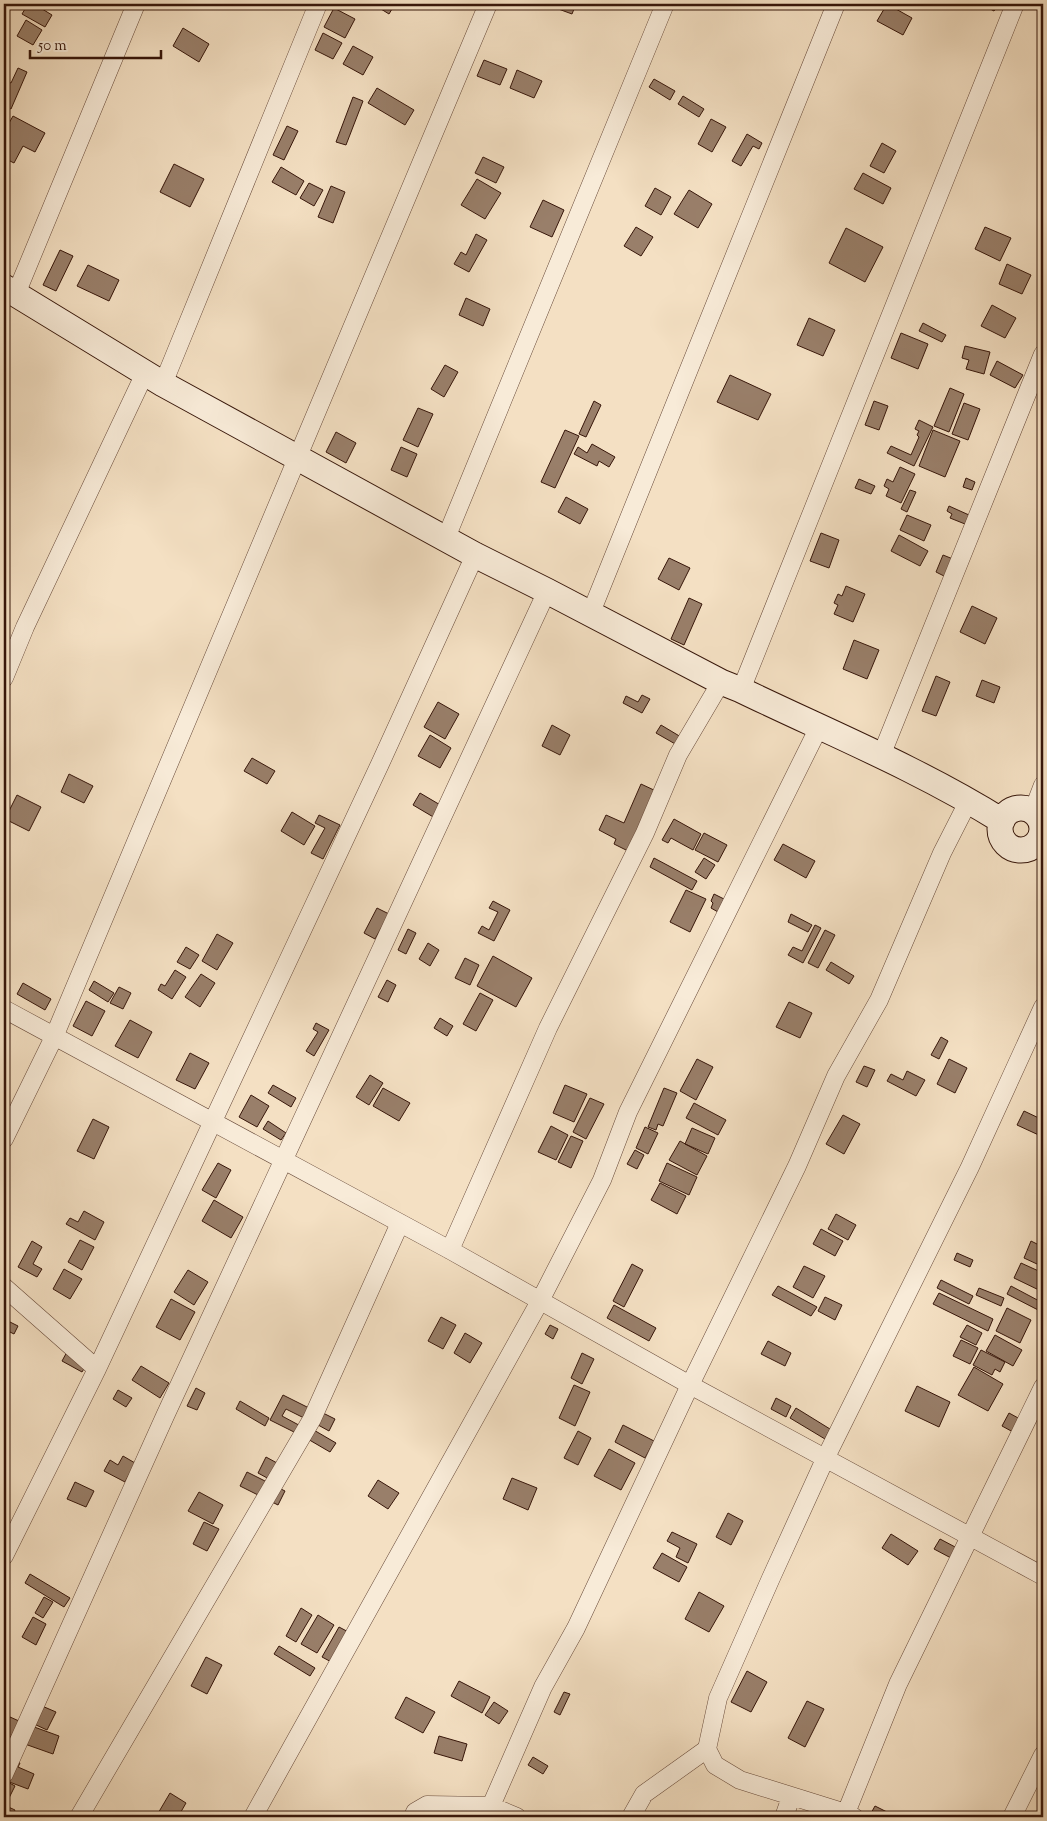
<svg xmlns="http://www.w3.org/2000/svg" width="1047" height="1821" font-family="'Sorts Mill Goudy',serif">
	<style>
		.building { fill: #997f6a; stroke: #37160a }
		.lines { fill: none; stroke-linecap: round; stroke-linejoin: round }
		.street-casing { stroke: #664838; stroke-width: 19 }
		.secondary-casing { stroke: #37160a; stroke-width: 27 }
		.street { stroke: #f8ebd8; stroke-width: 18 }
		.secondary { stroke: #f8ebd8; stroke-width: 25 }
	</style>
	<rect width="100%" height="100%" fill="#f4e0c3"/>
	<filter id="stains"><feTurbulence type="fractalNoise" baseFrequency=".004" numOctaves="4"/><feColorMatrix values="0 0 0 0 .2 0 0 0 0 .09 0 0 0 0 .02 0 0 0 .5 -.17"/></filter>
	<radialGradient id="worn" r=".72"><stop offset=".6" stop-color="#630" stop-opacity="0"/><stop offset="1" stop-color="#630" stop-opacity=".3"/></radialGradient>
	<path class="building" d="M28,4H34L52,15L45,27L22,14Z
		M373,4H395L389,14Z
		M554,4H576L572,14L553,7Z
		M887,4L912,18L903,35L877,21Z
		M981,4H999L994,11Z
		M334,8L355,19L345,38L324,27Z
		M26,20L42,30L33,45L17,36Z
		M183,28L209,44L199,62L173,46Z
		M323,33L342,43L333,59L315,50Z
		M353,46L373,57L363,75L343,64Z
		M484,60L507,69L500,85L477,76Z
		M18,68L27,72L11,109L4,106V100L9,89L4,87V84L5,81L11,83Z
		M517,70L542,81L534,98L510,88Z
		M654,79L675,91L670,100L649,87Z
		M377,88L414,110L405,125L368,103Z
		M683,96L704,109L699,117L678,104Z
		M353,97L363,101L346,145L336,142Z
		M13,116L45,133L35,152L23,146L14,163L4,158V132Z
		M711,119L726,127L712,152L698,144Z
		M287,126L298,131L284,160L273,155Z
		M747,134L762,143L759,149L753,146L741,166L732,161Z
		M882,143L896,151L884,173L870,166Z
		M483,157L504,167L496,183L475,173Z
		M174,164L204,179L190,207L160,192Z
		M281,167L304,181L296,195L272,182Z
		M863,173L891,188L883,204L854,189Z
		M477,179L501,193L485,219L461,205Z
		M309,183L323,190L314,206L300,198Z
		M331,186L345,192L333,223L318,217Z
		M655,188L671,197L661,215L645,206Z
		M689,190L712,204L698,228L674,214Z
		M543,200L564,210L552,237L530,227Z
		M636,227L653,237L641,256L624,246Z
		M985,227L1011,238L1000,261L975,249Z
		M846,228L883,247L865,282L829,263Z
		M476,234L487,240L469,272L454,264L461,252L466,255Z
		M60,250L73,256L56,291L43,285Z
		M1007,264L1031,275L1022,294L999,284Z
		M88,265L119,280L109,301L77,286Z
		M466,298L490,309L483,326L459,315Z
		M992,305L1016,318L1005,338L981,326Z
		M809,318L835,330L823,356L797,345Z
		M923,323L946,335L942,342L919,331Z
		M901,333L928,344L918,369L891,358Z
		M965,346L990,352L984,374L966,369L969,360L962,358Z
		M997,361L1023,375L1015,388L990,375Z
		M445,365L458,372L444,397L431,389Z
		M730,375L771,394L758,420L717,402Z
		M950,388L964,394L949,432L934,426Z
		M594,401L601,405L586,437L579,434Z
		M874,401L888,406L879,430L865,425Z
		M964,403L980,409L968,440L952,434Z
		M418,408L433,414L418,447L403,440Z
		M919,420L933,427L914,466L887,453L891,446L911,455L919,437L917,435L919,431L915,429Z
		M565,430L579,436L555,488L541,482Z
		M933,430L960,441L945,477L919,466Z
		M336,432L356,443L346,463L326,452Z
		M592,444L615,457L609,467L599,461L597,466L574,454L578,447L587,453Z
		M401,447L417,454L407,477L391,470Z
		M900,467L915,474L901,503L886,496L889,489L884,486L887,479L893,482Z
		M966,478L975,482L972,490L963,487Z
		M859,479L875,486L871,494L855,488Z
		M910,490L916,492L907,512L901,509Z
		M566,497L588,509L580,524L558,512Z
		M949,506L969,515L965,524L950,518L952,514L947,511Z
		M907,515L931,525L924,541L900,530Z
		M821,533L839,540L829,568L810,561Z
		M899,535L928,551L920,566L891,551Z
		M943,555L953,559L946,577L936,572Z
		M669,558L690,568L679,590L658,579Z
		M846,586L865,594L853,622L834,614L838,605L834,603L838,594L842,596Z
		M689,598L702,604L684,645L671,639Z
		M972,606L997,618L985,644L960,632Z
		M854,640L879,650L867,679L843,669Z
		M936,676L950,682L936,716L922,711Z
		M982,680L1000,687L994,703L976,696Z
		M642,695L650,699L642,713L623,703L626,696L638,702Z
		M438,702L459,714L445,739L424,727Z
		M552,725L570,735L560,755L542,746Z
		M661,725L681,737L677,745L656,733Z
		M430,735L451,748L440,768L418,756Z
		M252,758L275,771L267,784L244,771Z
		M69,774L93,786L84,803L61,792Z
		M641,784L656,791L628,851L614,844L616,839L599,830L606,815L624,823Z
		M420,793L442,806L435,818L413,805Z
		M17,795L41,807L29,831L5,819Z
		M292,812L315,826L304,845L281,831Z
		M319,815L340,825L323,859L311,853L325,828L315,823Z
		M674,819L701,834L693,850L671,838L668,843L662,840Z
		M704,833L727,845L718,862L695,850Z
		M783,844L815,861L806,878L774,860Z
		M654,858L697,881L692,890L650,867Z
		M704,858L715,865L706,879L695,872Z
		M686,890L706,899L690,932L670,922Z
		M714,894L724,899L718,912L711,908L713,903L711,901Z
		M493,901L510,910L494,941L478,933L482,926L489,930L498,912L489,908Z
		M377,908L389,914L375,939L364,933Z
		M791,914L812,925L808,932L788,922Z
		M815,925L821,928L803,963L788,955L793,947L802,951Z
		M408,929L416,933L406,954L398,950Z
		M825,930L835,935L818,968L808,963Z
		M217,934L233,943L217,970L202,961Z
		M428,943L439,950L430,966L419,959Z
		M186,947L199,955L190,969L177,962Z
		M493,956L532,978L516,1007L477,986Z
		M465,958L479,965L470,985L455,978Z
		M831,962L854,976L849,984L826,970Z
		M175,970L186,977L172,999L158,990L161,984L165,986Z
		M201,974L215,983L200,1007L185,997Z
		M387,980L396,985L388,1002L378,997Z
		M94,981L114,993L108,1002L89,990Z
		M23,983L51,999L45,1010L17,994Z
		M119,987L131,993L123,1009L110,1003Z
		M480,993L493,1000L476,1031L463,1024Z
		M86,1001L105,1011L92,1036L73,1026Z
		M789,1002L812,1013L800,1038L776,1027Z
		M440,1018L453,1026L447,1036L434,1028Z
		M130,1020L152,1032L138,1058L115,1046Z
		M316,1023L329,1030L314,1056L306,1051L318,1032L313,1029Z
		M941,1037L948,1041L939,1059L931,1055Z
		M190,1053L209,1063L195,1089L176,1080Z
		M697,1059L713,1067L696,1100L680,1091Z
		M949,1059L967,1068L955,1093L937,1084Z
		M864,1066L875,1070L867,1087L856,1082Z
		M907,1071L925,1080L916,1096L887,1081L891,1074L903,1080Z
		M370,1075L383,1083L369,1105L356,1097Z
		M273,1085L296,1098L291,1107L268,1093Z
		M565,1085L587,1094L574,1122L553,1113Z
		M383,1088L410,1103L399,1121L373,1106Z
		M664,1088L677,1093L663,1126L658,1124L656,1130L648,1127Z
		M251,1095L269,1106L257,1127L239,1117Z
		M590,1098L604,1104L586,1139L573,1132Z
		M694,1103L726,1120L718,1135L686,1118Z
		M1024,1111L1043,1120V1137L1017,1125Z
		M843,1115L860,1124L844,1154L826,1144Z
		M93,1119L109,1127L94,1159L77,1151Z
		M268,1121L286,1133L281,1140L263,1129Z
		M551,1126L568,1135L556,1160L538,1152Z
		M645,1127L658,1133L648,1154L636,1148Z
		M692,1128L715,1138L708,1154L685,1144Z
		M571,1136L583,1141L571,1168L558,1162Z
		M680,1141L707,1156L697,1175L669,1160Z
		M635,1150L644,1155L637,1169L627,1164Z
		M218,1163L231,1170L216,1198L202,1190Z
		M667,1163L697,1177L689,1195L659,1181Z
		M660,1183L686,1196L677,1214L651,1200Z
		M214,1200L243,1217L231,1238L202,1221Z
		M84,1211L104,1222L95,1240L66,1224L70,1218L78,1222Z
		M836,1214L856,1225L848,1240L828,1229Z
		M821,1229L843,1241L835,1256L813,1244Z
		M80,1240L94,1247L82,1270L68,1262Z
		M32,1241L42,1247L33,1264L42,1269L37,1277L18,1267Z
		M1031,1241L1043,1247V1256L1041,1255L1037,1264L1024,1258Z
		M957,1253L973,1260L970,1267L954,1260Z
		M1021,1263L1043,1273V1292L1014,1278Z
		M632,1264L643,1270L624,1307L613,1301Z
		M804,1266L825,1276L813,1298L793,1287Z
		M64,1269L82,1279L70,1299L53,1289Z
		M188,1270L208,1282L194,1305L174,1292Z
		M941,1280L973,1296L969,1304L937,1288Z
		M778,1286L817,1307L811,1316L772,1295Z
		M1011,1286L1043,1303L1042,1312L1007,1294Z
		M979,1288L1004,1298L1001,1306L976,1295Z
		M939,1293L993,1319L988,1331L933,1304Z
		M825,1297L842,1305L835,1320L818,1311Z
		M171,1299L195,1312L180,1340L156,1327Z
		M614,1305L656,1328L649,1341L607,1318Z
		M1007,1308L1031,1320L1020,1343L996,1331Z
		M441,1317L456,1325L443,1349L428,1341Z
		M4,1319L18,1326L14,1334L4,1329Z
		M550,1325L558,1329L553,1339L545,1334Z
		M967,1325L982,1333L976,1345L960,1337Z
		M465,1333L482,1343L470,1363L454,1353Z
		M995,1335L1022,1350L1013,1366L986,1351Z
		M961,1340L978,1348L970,1364L953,1356Z
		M768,1341L791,1353L785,1366L761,1354Z
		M68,1350L88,1362L82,1372L62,1361Z
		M981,1350L1005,1362L1000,1372L995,1369L992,1375L973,1365Z
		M582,1353L594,1359L582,1384L571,1378Z
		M141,1366L169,1383L160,1398L132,1380Z
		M974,1367L1003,1384L988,1411L958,1395Z
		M574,1385L590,1392L575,1426L559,1418Z
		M917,1386L950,1402L939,1427L905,1411Z
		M196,1388L205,1393L197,1410L187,1406Z
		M118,1390L132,1398L126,1407L113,1399Z
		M283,1395L309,1408L304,1418L286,1409L282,1416L308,1430L304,1437L270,1420Z
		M776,1398L791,1406L786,1417L771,1409Z
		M240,1401L269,1418L265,1426L236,1409Z
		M796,1408L830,1429L825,1439L790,1418Z
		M315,1409L335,1419L329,1431L309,1420Z
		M1009,1413L1020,1419L1013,1432L1002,1426Z
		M623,1425L654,1441L645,1458L615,1442Z
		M312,1429L336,1443L330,1452L306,1438Z
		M578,1431L591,1438L578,1465L564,1458Z
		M609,1449L635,1463L621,1490L594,1476Z
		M123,1456L135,1463L125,1482L104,1471L110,1460L118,1465Z
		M266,1457L288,1469L280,1485L258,1473Z
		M247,1472L285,1491L278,1505L240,1486Z
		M512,1478L537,1488L528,1510L503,1499Z
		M378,1480L399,1493L388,1509L368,1496Z
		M75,1482L94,1491L86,1507L67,1499Z
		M199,1492L223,1505L213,1524L188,1511Z
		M728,1513L743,1521L731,1545L716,1537Z
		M204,1522L219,1529L207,1551L193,1544Z
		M672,1532L697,1544L688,1563L676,1557L680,1548L667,1541Z
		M891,1534L918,1551L908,1565L882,1548Z
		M940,1539L957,1548L951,1558L934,1549Z
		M662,1553L687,1567L679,1582L653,1568Z
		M30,1574L70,1598L64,1607L25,1583Z
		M699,1592L724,1606L709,1632L685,1619Z
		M44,1597L53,1602L43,1618L35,1613Z
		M301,1608L312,1615L296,1642L286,1636Z
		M318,1615L334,1625L317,1653L301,1644Z
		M33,1617L46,1624L36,1645L22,1637Z
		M339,1627L356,1636L339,1666L322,1657Z
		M279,1646L315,1668L310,1676L274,1654Z
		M206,1657L222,1665L207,1694L191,1686Z
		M747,1671L767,1682L751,1712L731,1702Z
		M459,1681L490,1697L482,1713L451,1696Z
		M564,1692L570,1694L560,1715L554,1712Z
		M406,1697L435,1712L423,1733L395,1718Z
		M807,1701L824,1709L805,1747L788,1738Z
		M494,1702L508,1711L499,1724L485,1715Z
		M42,1706L56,1712L47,1730L34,1724Z
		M10,1717L19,1721L11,1737L4,1734Z
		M26,1724L59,1736L53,1754L22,1743Z
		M439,1736L467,1744L462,1761L434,1753Z
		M533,1757L548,1766L543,1774L528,1765Z
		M12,1760L20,1763L18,1767L34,1774L28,1789L4,1780Z
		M4,1780L15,1786L7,1802L4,1800Z
		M170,1793L186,1803L178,1817H161L157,1815Z
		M4,1805L15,1810L12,1817H4Z
		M875,1806L895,1816L894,1817H873L870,1815Z"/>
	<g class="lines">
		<g class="street-casing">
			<path id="street" d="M16,294L136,4
				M163,384L318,4
				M446,538L665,4
				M590,615L836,4
				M4,678L25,627L145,373
				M741,690L1015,4
				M881,756L1043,354
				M1033,811L1043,785
				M4,1009L450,1250L690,1385L1043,1576
				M4,1139L54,1037L488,4
				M450,1250L548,1028L645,833L678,755L721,682
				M4,1287L97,1369L4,1556
				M97,1369L380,764L475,555
				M4,1774L165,1416L547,591
				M491,1806L517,1817
				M846,1813L898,1684L1043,1387
				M79,1817L312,1419L400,1223
				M253,1817L540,1301L602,1180L628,1112L819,727
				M413,1817L415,1812L427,1805L491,1806L543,1687L576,1628L690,1385L797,1166L836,1076L879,1000L942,853L969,800
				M631,1817L644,1794L707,1749
				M784,1817L791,1797
				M854,1817L846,1813L740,1780L715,1765L707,1749L718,1698L771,1578L826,1457L970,1167L1043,1007
				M1012,1817L1043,1755"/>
		</g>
		<g class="secondary-casing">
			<path id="secondary" d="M4,287L163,384L475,555L547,591L721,682L741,690C828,732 919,769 1002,821
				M1000 829a21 21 0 1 1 42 0a21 21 0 1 1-42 0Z"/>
		</g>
		<use href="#street" class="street"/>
		<use href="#secondary" class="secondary"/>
	</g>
	<rect width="1047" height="1821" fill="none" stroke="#f4e0c3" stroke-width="20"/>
	<rect x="5" y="5" width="1037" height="1811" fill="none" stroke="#37160a" stroke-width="2.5"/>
	<rect x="10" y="10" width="1027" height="1801" fill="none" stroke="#37160a"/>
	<path d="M30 50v8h131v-8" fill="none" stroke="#37160a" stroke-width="2.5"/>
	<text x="38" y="50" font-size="15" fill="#37160a" stroke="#f8ebd8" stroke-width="4" paint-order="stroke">50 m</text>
	<rect width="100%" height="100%" filter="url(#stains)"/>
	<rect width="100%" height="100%" fill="url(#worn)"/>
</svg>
